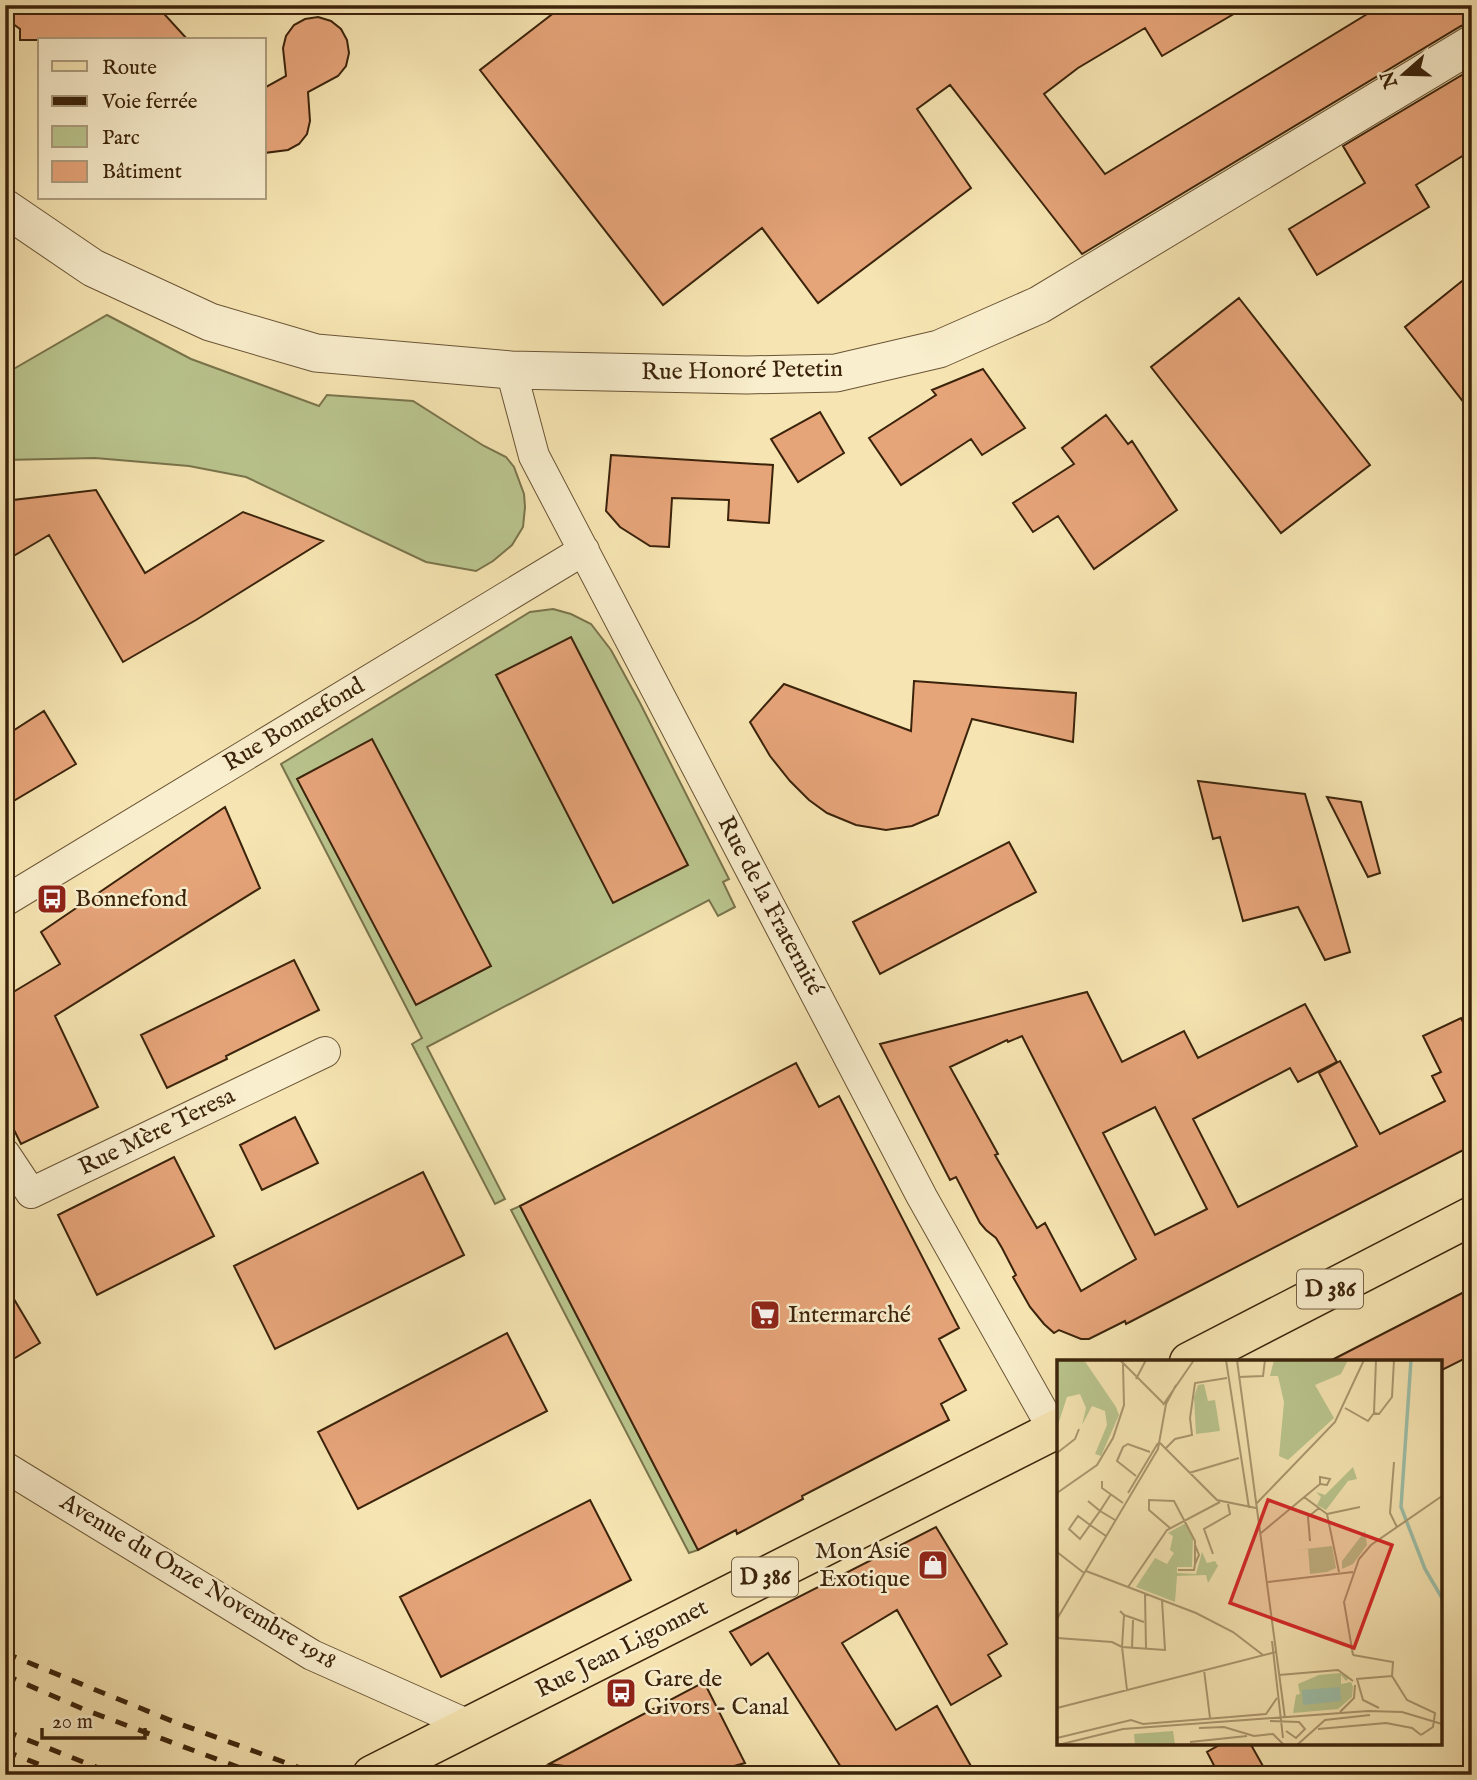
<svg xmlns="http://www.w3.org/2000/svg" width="1477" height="1780" font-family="'IM FELL English',serif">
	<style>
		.green { fill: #bac58e; stroke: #7a744c; stroke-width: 2 }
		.building { fill: #e6a479; stroke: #3b230b; stroke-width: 2; fill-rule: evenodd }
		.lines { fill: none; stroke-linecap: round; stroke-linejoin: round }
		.minor-casing { stroke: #6a5435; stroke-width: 32 }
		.tertiary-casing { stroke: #6a5435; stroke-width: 39 }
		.primary-casing { stroke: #3b230b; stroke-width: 41 }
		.minor { stroke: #f9eecd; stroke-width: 30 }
		.tertiary { stroke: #f9eecd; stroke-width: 37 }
		.primary { stroke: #f6e5b2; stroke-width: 38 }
		.rail { stroke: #3b230b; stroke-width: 5; stroke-dasharray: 12 12; stroke-linecap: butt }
		.labels { text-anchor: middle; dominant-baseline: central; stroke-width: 5; stroke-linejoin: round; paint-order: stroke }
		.shield { fill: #f9eecd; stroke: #746045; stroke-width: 2 }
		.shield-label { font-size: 23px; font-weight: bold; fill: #3b230b }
		.street-label { font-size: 24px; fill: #3b230b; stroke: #f9eecd }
		.poi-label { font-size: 24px; fill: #3b230b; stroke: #f9eecd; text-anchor: start }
		.inset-river { fill: none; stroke: #9dbfa9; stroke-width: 3.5 }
		.inset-road { fill: none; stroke: #ab976f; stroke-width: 2 }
		.view { fill: #d62828; fill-opacity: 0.15; stroke: #d62828; stroke-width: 3.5 }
		.inset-edge { fill: none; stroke: #3b230b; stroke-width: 3.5 }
	</style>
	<rect width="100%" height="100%" fill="#f6e5b2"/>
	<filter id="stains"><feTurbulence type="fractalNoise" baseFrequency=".00286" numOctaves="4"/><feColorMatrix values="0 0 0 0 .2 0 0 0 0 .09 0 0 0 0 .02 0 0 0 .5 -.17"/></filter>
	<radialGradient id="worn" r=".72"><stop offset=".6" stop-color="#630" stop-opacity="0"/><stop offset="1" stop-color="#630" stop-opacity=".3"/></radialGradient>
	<path class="green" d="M107,315L191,359L319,406L327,395L413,401L484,446L506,457L514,467L524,494L525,507L523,527L512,545L493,561L476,571L426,562L246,477L189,466L95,458L5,460V374Z
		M553,609L571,614L591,624L611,650L640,703L729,879L723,882L735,907L718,916L709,900L427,1047L505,1199L495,1204L412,1044L422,1038L281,764L530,612Z
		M520,1206L698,1550L689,1553L511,1210Z"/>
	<path class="building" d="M5,5H156L188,40H20V29L5,18Z
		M564,5H1249L1162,56L1145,28L1078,68L1044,94L1105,174L1382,5H1472V23L1461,26L1082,254L950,85L917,109L971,188L818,303L762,228L663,305L480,70Z
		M318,17L331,21L341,29L347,40L349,53L346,66L338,76L308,92L310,121L307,134L299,144L288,150L264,153V88L286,76L283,48L286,36L294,25L305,19Z
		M1472,69V150L1416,185L1429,207L1317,275L1289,229L1365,183L1343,146Z
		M1472,273V413L1405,327Z
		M1239,298L1370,465L1281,533L1151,367Z
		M983,369L1025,428L982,455L971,439L901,485L869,438L936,395L932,390Z
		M820,412L844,453L798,482L771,439Z
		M1106,415L1128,444L1132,441L1177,510L1094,569L1058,516L1033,532L1013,503L1074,464L1062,448Z
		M611,455L773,465L769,523L728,520L729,500L672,498L669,547L650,546L620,527L606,511Z
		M96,490L145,573L243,512L323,541L196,620L123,662L49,535L5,561V501Z
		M571,637L688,865L613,903L496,675Z
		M914,681L1076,693L1073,742L972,719L938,815L912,826L886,830L856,825L827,813L809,800L790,781L770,756L750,722L784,684L911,731Z
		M44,711L76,764L5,806V736Z
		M372,739L491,966L416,1005L297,779Z
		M1198,781L1305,794L1350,952L1325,960L1298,907L1243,921L1220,837L1213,839Z
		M1327,797L1361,802L1380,873L1368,877Z
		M225,807L260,888L55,1016L98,1107L21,1144L5,1112V997L60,964L41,932Z
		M1009,842L1036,892L880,974L853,922Z
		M294,960L319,1010L226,1056L227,1059L167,1088L141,1035Z
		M1087,992L1122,1062L1184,1031L1198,1058L1305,1004L1337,1062L1298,1082L1290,1068L1193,1119L1238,1207L1357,1146L1319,1073L1340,1061L1380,1134L1445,1101L1432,1076L1441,1072L1423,1036L1461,1018L1472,1040V1152L1469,1147L1126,1324L1125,1321L1089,1339H1081L1059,1330L1054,1333L1044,1324L1030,1307L1013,1277L1016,1275L1002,1248L996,1238L986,1230L980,1223L956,1177L950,1180L880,1044ZM1022,1036L1136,1259L1081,1291L1045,1223L1037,1228L995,1155L998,1154L950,1067L1007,1040L1008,1042ZM1155,1107L1207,1209L1155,1235L1103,1133Z
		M796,1063L819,1107L839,1096L959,1328L939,1339L966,1390L941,1404L949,1420L802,1496L803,1499L737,1534L736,1530L698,1550L520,1206Z
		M295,1117L318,1163L262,1190L240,1145Z
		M174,1157L214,1236L97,1295L58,1215Z
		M423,1172L464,1255L275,1349L234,1266Z
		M5,1284L40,1343L5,1364Z
		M1472,1288V1355L1440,1371V1362H1328Z
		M507,1333L547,1411L358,1509L318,1432Z
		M590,1500L631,1580L441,1677L400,1597Z
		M936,1527L1007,1644L988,1655L1001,1676L951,1705L897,1610L842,1643L896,1730L937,1706L976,1775H846L768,1653L751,1665L730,1632Z
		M704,1682L745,1763L716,1771L696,1766L687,1775H632L549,1764Z
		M1223,1743H1250L1268,1775H1219L1207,1752Z"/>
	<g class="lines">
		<g class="minor-casing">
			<path id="minor" d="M511,370L534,456L922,1197L1054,1431
				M5,901L584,550
				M5,1154L31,1193L325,1052
				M5,1467L312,1655L471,1726"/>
		</g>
		<g class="tertiary-casing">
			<path id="tertiary" d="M5,208L93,268L210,322L316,353L511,370L747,375L836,373L939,349L1039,305L1472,44"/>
		</g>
		<g class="primary-casing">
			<path id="primary" d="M1189,1362L1472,1216
				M372,1775L1059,1428"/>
		</g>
		<use href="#minor" class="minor"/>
		<use href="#tertiary" class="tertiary"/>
		<use href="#primary" class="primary"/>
		<path class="rail" d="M5,1653L172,1721L319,1775
			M5,1675L83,1709L259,1775
			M5,1731L116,1775
			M5,1751L66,1775"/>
	</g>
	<defs>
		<g id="bus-square" transform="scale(1.575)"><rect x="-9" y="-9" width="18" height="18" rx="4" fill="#8f2418" stroke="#f9eecd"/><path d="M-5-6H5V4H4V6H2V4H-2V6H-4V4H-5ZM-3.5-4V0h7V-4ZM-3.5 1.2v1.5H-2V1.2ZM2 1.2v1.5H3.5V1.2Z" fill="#fff"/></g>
		<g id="supermarket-square" transform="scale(1.575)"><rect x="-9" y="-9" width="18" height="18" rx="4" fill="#8f2418" stroke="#f9eecd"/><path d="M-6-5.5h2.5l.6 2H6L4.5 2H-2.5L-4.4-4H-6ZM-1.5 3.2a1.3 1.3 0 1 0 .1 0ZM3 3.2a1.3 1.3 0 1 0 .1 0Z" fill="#fff"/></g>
		<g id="shop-square" transform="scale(1.575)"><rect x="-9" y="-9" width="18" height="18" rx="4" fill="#8f2418" stroke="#f9eecd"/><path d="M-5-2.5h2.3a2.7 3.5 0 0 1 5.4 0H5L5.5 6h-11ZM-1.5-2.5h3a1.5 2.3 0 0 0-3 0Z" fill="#fff"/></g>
	</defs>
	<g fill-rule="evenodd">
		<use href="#bus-square" x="52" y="899"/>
		<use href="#supermarket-square" x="765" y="1315"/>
		<use href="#shop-square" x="933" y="1565"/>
		<use href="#bus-square" x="621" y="1693"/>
	</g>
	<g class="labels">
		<g class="shield">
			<rect x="1297" y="1269.5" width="66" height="39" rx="5"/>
			<rect x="732" y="1557.5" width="66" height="39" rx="5"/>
		</g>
		<g class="shield-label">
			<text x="1330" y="1289">D 386</text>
			<text x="765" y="1577">D 386</text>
		</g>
		<g class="street-label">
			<text transform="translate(742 371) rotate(-1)">Rue Honoré Petetin</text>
			<text transform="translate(294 725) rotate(-31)">Rue Bonnefond</text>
			<text transform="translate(770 906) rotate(62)">Rue de la Fraternité</text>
			<text transform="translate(157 1132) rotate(-26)">Rue Mère Teresa</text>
			<text transform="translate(198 1582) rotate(31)">Avenue du Onze Novembre 1918</text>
			<text transform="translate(622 1649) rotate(-27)">Rue Jean Ligonnet</text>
		</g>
		<g class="poi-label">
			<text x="75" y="899">Bonnefond</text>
			<text x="788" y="1315">Intermarché</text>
			<text x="910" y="1551" text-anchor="end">Mon Asie<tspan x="910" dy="28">Exotique</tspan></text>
			<text x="644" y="1679">Gare de<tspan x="644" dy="28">Givors - Canal</tspan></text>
		</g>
	</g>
	<g transform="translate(1057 1360)">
		<rect width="385" height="385" fill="#f6e5b2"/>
		<path d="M0,0H27L59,47L62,55L44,96L38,94L50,65L48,51L35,46L25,65L29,48L23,34L10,37L0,68ZM217,0H291L284,14L258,25L277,58L231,100L222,96L227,42L221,16H213ZM147,24L151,41L158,40L163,71L139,74L137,37L141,25ZM296,107L300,119L291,121L269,150L260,145L264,137L259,132L268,135ZM129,163L136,177L135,207H120V213L139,214L145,192L150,203L158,201L161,206L151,223L149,215L120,216L118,242L79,227L98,198L110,204L117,193L113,190L116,176L111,173ZM308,171L310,185L296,204L285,209V201ZM275,186L279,208L270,212L253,214L251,189L239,190ZM283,313L292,318L289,321L284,315V324L294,322L296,327L295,337L281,349L236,353L239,335L243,334L241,324L262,315ZM116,371L118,385H78L77,374Z" fill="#bac58e"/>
		<path d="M283,327L284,341L246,345L245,330Z" fill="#9dbfa9"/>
		<path class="inset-river" d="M354,0L344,147L368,209L385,238"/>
		<path class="inset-road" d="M63,0L106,43M169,0L192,148M180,0L228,358M319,0L317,53L322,54L335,37L337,0M182,17L206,16L208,0M79,19L89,0M106,45L137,0M288,48L311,61L317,53M103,83L160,140L199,148M109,88L118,79L135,75L133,58L138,23L170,18M0,93L18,79L22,69M337,102L333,153L340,167M132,113L182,98M79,116L60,101L66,87L71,84L93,92M45,121V128L66,143M0,133L40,105L56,78L67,45L66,4M71,133L101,83M247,137L270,154L282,212M31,141L43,151L54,134M199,144L278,62L307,0M270,154L303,147M113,168L92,150V140L117,141L138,181V204L142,195L138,185M204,173L263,124L270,125L273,119L263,117V124M49,176L33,165L21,156L12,169L23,179L43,151L58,160M253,181L251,157L262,148M0,192L27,213M156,194L147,169L173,154L171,144M121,210H137L138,204M29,211L139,253L176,272L206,295M211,222L296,212M71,227L110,170L163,142M88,234L89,289M63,251L67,255L65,287L108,290L105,240M67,255L87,262M0,259L101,89L109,44L119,25M0,278L55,282L65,287L70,330M215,281L226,378M75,288L76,260M296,295L287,242L302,199L314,185L385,136M296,295L336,302L335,316M147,310L153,358M222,315L281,310L296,321M335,316L350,340L378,353L376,367L364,375M299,319L335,316M300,319L306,340L322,348M0,348L219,292M283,352L297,338L298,325M173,357L209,354L220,338M213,361L242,362L248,369L239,378L229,371M142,368L167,367L197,376M261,369L329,363L355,368L364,375M197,376L216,374L227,385M0,378L74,360L86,364L173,357M133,382L190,376M1,385L66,369L311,351L345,352L385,364M240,385L268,360L313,355"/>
		<path class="view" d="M211,140L335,185L297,288L173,243Z"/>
		<rect width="385" height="385" class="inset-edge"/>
	</g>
	<rect width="1477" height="1780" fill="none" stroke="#f6e5b2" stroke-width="28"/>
	<rect x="7" y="7" width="1463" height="1766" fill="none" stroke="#3b230b" stroke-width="3.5"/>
	<rect x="14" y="14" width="1449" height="1752" fill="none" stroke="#3b230b" stroke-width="2"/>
	<rect x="38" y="38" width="228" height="161" fill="#f9eecd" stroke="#ad9d7f" stroke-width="2"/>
	<rect x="52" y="61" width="35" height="10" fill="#f6e5b2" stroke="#ad9d7f" stroke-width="2"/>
	<text x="102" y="74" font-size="21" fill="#3b230b">Route</text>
	<rect x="52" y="96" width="35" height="10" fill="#3b230b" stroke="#ad9d7f" stroke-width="2"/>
	<text x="102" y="108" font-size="21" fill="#3b230b">Voie ferrée</text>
	<rect x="52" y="126" width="35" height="21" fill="#bac58e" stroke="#ad9d7f" stroke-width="2"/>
	<text x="102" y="144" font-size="21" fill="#3b230b">Parc</text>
	<rect x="52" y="161" width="35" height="21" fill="#e6a479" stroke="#ad9d7f" stroke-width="2"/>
	<text x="102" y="178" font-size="21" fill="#3b230b">Bâtiment</text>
	<g transform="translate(1404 74) rotate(250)" stroke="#f9eecd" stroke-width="5" paint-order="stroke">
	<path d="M0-5L12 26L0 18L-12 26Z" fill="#3b230b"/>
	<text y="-10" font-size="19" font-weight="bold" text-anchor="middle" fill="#3b230b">N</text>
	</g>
	<path d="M42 1728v10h103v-10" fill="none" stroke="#3b230b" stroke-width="3.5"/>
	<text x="52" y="1728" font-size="21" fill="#3b230b" stroke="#f9eecd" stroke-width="5" paint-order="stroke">20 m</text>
	<rect width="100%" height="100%" filter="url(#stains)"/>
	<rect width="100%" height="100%" fill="url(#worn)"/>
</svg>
